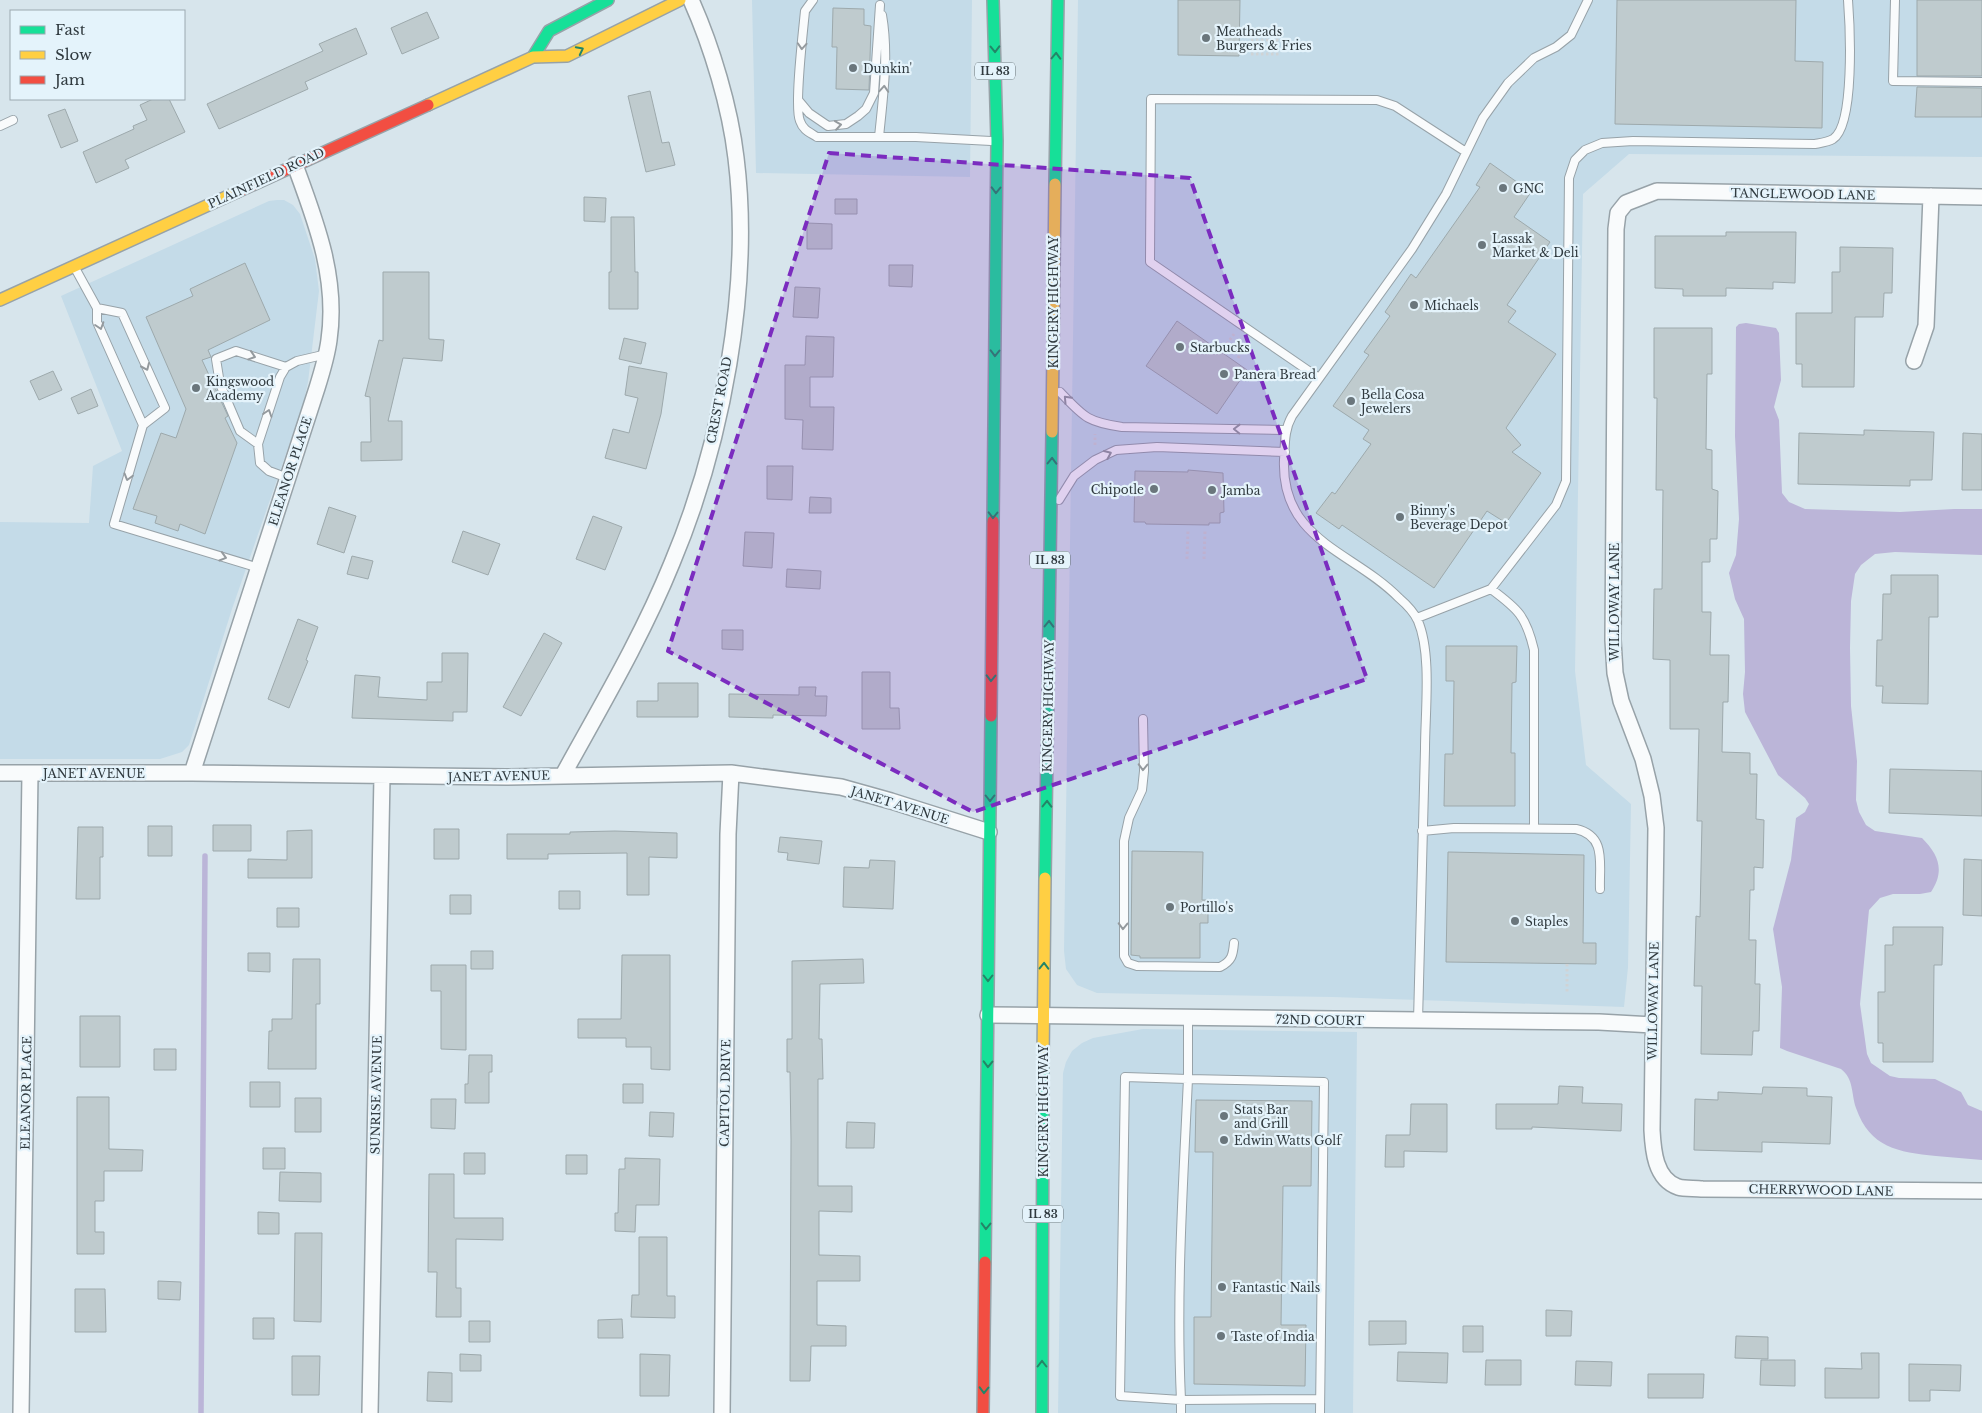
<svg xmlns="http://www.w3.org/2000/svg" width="1982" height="1413" font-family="'Libre Baskerville',serif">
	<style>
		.built { fill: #c4dbe8 }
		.water { fill: #bbb5d8 }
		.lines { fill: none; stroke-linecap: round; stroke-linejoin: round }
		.stream { stroke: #bbb5d8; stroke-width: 5.5 }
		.building { fill: #bfcbce; stroke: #9da9ac }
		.lane-casing { stroke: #97a2a8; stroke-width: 10 }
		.street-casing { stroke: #97a2a8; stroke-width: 18 }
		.fast-casing { stroke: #97a2a8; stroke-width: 14 }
		.slow-casing { stroke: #97a2a8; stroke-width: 14 }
		.jam-casing { stroke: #97a2a8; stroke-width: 14 }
		.path { stroke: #cfd3d5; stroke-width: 3; stroke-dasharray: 2.5 2.5; stroke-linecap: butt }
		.lane { stroke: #f9fbfc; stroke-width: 8 }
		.street { stroke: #f9fbfc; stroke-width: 15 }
		.fast { stroke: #16e098; stroke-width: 11 }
		.slow { stroke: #ffcf43; stroke-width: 11 }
		.jam { stroke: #f24e42; stroke-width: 11 }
		.oneway { stroke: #949a9e }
		.oneway2 { stroke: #248567 }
		.marked { fill: #7b2cbf; fill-opacity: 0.2; stroke: #7b2cbf; stroke-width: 4; stroke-dasharray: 10 6; stroke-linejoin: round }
		.poi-dot { fill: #6a767c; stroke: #e4f3fb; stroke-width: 2 }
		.labels { text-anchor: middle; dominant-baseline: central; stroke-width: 4.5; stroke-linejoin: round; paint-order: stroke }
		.shield { fill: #e4f3fb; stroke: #667277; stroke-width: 1 }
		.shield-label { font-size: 11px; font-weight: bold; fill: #303a3f }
		.poi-label { font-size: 12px; fill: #303a3f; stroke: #e4f3fb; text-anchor: start }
		.street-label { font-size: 12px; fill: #303a3f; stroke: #e4f3fb }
	</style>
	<rect width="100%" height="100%" fill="#d7e5ec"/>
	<path class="built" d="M752,0H972L970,177L756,173Z
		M1078,0H1982V157L1629,154L1583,194L1575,671L1586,765L1631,804L1628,967L1624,1007L1333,997L1097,993L1077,985L1066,969L1064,951Z
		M277,200H284L293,205L300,214L315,259L319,291L308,382L303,405L232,609L189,745L182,752L160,759H0V522L89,523L93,466L122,451L61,296L269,201Z
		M1143,1029L1357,1032L1353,1413H1058L1063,1073L1066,1062L1072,1051L1082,1043L1093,1038Z"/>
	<path class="water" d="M1746,323L1776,328L1779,333L1781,380L1774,407L1779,420L1782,493L1789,502L1805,509L1900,512L1954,509H1982V555L1895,552L1875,554L1861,565L1855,574L1851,601L1850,648L1851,706L1857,761L1856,800L1859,812L1866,825L1875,831L1922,838C1939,855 1945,871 1931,892L1920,894H1893L1880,898L1869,910L1860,1004L1867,1054L1871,1063L1890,1076L1899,1078L1935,1079L1961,1092L1968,1105L1982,1111V1160C1967,1159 1951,1157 1936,1156C1898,1152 1870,1148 1856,1108C1851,1093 1854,1079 1841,1069L1787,1051L1780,1048L1782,987L1773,929L1791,860L1796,818L1805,812L1809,804L1805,798L1778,775L1745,712L1743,694L1745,672L1744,619L1735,599L1729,573L1736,555L1739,519L1735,436L1736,327L1739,324Z"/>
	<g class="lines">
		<path class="stream" d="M201,1413L205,856"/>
	</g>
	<path class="building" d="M1178,0H1240L1239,56L1178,55Z
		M1617,0H1796L1795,61L1823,62L1822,128L1615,124Z
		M1917,0H1982V76H1917Z
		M833,8L864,9V25L871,26L869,90L836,89L837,47H832Z
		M427,12L439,38L402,54L391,28Z
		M356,28L367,54L305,82L308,89L219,129L207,104L323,51L319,44Z
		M1917,87L1982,88V117H1915Z
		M650,91L662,143L669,142L675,165L646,172L628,96Z
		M153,99H169L185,132L125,160L129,168L96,183L83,152L134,129L133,126L147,120L140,105Z
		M65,109L78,141L61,148L48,115Z
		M1490,163L1531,192L1514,217L1550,242L1507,305L1516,311L1508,322L1556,354L1506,428L1521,445L1512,452L1541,473L1506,523L1487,511L1434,588L1342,525L1339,529L1316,513L1332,492L1335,494L1371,444L1363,439L1369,430L1333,406L1369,355L1364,352L1390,316L1385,312L1411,274L1416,278L1480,187L1476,185Z
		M584,197L606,198L605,222L584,221Z
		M835,199H857V214H835Z
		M611,217H634L635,272H638V309H609V272H611Z
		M807,223L832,224V249H807Z
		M1726,232H1796L1795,283L1773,282V289L1726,288V296H1683V289L1655,288V236H1726Z
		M1840,247L1893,248L1892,293H1884L1883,317H1855L1854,387H1802V364H1796V313H1832V272H1840Z
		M245,263L270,320L208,350L211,357L202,360L228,416L225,418L237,443L205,534L180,524L178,531L155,523L157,516L133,509L161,433L176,438L186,409L146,317L193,296L190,289Z
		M889,265H913L912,287L889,286Z
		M383,272H429V339L444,340L442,361L403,358L388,421H402V460L361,461V442H371L370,397L365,396L379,340L383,341Z
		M795,287L820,288L818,318L793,317Z
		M1177,321L1247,370L1217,414L1146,366Z
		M1654,328H1712V374H1707L1706,449L1712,450V489L1718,491L1717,539H1710V562H1702V612H1711L1710,655H1729L1728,702H1723L1722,752L1750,753V774H1757L1756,819L1764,820L1763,868L1754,867V890H1750L1749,940H1756L1755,984H1760L1759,1031H1753L1752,1055L1701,1054L1702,986H1694L1696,916L1700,917L1702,821H1697L1699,729H1670V660L1653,659L1654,589H1662L1663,490H1656L1657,398H1654Z
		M806,336L834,337L833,377H810V407H834L833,450L802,449L803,420L785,419V365H805Z
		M624,338L646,343L641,364L619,359Z
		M629,366L667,373L661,414L646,469L605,458L613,429L629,433L638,398L625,395Z
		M53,371L62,390L39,400L30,381Z
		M91,389L98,406L78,414L71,398Z
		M1864,430L1934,432L1932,480H1910V486L1798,484L1799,433L1864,435Z
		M1963,433L1982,434V490H1962Z
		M767,466H793L792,500L767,499Z
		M1188,470L1223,473L1224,512L1220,513V523H1209V525L1146,524L1145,522H1134L1135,471L1188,472Z
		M810,497L831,498V513H809Z
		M329,507L356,516L344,553L317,544Z
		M593,516L622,527L605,570L576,559Z
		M463,531L500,544L488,575L452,562Z
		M745,532L774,533L772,568L743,566Z
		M352,556L373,561L368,579L347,574Z
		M787,569L821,571L820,589L786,587Z
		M1891,575H1938V617H1929L1928,704L1882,703L1883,686H1876L1877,640H1882L1883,594H1891Z
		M298,619L318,627L306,660L308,661L289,708L268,699Z
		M722,630H743V650L722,649Z
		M544,633L562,643L521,716L503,707Z
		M1446,646H1517L1516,682L1512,683L1511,753H1515V806H1444L1445,754H1453L1454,681H1446Z
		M442,653H468L467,712H453V721L352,718L355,675L380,677L378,697L427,700V682H442Z
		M862,672H890V708H899L900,729H862Z
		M658,683H698V717H637V701H658Z
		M799,687H816L815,696H827L826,716L773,715V718L729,717V694L799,695Z
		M1890,769L1982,771V816L1889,813Z
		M213,825H251V851H213Z
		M148,826H172V856H148Z
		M78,827H103V857H100V899H76Z
		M434,829H459V859H434Z
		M312,830V878H248V859L287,860V831Z
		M615,831L677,833V858L649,857V895H627V853L548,854V859H507V834H570V832Z
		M780,837L822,841L819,864L787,860L788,853L778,852Z
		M1132,851L1203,852L1202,900H1208V923H1200V958H1140V956L1131,955Z
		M1448,852L1584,855L1583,943H1596V964L1446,962Z
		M1964,859L1982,860V916L1963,915Z
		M870,860L895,861L893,909L843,907L844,867L869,868Z
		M559,891H580V909H559Z
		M450,895H471V914H450Z
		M277,908H299V927H277Z
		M1893,927H1943L1942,965H1934L1933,1062H1883V1043H1878V992H1885V945H1893Z
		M471,951H493V969H471Z
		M248,953H270V972L248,971Z
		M622,955H670V1070L651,1069V1047H626V1038H578V1019H621Z
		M293,959H320V1004H316V1069H268L269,1031H272V1019H292Z
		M863,959L864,983L820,984L819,1039H822L823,1079H818V1186H852V1212L819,1211V1255L860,1256V1281H817V1325L846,1326V1346H811L810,1381H790L791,1140L790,1072H787V1039H792V961Z
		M431,965H466V1050L441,1049V991H431Z
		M80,1016H120V1067H80Z
		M154,1049H176V1070H154Z
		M469,1055H492V1072H489V1103H465V1084H468Z
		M250,1082H280V1107H250Z
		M623,1084H643V1103H623Z
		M1559,1086L1583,1087L1582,1103L1622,1104L1621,1131L1532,1127V1129H1496V1104H1558Z
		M1763,1087L1807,1088V1096L1832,1097L1830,1144L1762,1142V1152L1694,1150L1695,1099L1718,1100V1092L1762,1094Z
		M77,1097H109V1149L143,1150L142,1171H104V1201H95V1232H104V1254H77Z
		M295,1098H321V1132H295Z
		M431,1099H456L455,1129L431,1128Z
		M1196,1100L1312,1101L1311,1186H1283L1281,1325H1306L1305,1386L1194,1384V1317H1211L1213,1152H1195Z
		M1411,1104H1447V1152L1404,1151V1167H1385L1386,1135H1410Z
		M650,1112L674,1113L673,1137L649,1136Z
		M847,1122L875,1123L874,1148H846Z
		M263,1148H285V1169H263Z
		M464,1153H485V1174H464Z
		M566,1155H587V1174H566Z
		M625,1158L660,1159L659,1205H636L635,1232L615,1231V1213H618L619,1169H625Z
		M280,1172L321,1173V1202L279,1201Z
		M429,1174H454V1218H503V1240L456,1239V1288H461V1317H436L437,1272H428Z
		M258,1212L279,1213V1234H258Z
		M295,1233H322L321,1322L294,1321Z
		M639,1237H667V1296H675V1318L631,1317L632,1295H639Z
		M158,1281L181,1282L180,1300L158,1299Z
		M75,1289H105L106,1332H75Z
		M1546,1310L1572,1311L1571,1336H1546Z
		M253,1318H274V1339H253Z
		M622,1319L623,1338H598V1320Z
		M469,1321H490V1342H469Z
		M1369,1321H1406V1344L1369,1345Z
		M1463,1326H1483V1352H1463Z
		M1736,1336L1768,1337V1359L1735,1358Z
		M1398,1352L1448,1353L1447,1383L1397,1381Z
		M1861,1353H1879V1398H1825V1368L1862,1369Z
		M460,1354L481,1355V1371H460Z
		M640,1354L670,1355L669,1396H640Z
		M292,1356H320L319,1395H292Z
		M1486,1360H1521V1385H1485Z
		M1761,1360H1795V1386L1760,1385Z
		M1576,1361L1612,1362L1611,1386L1575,1385Z
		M1909,1364L1961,1365L1960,1391L1930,1390V1401H1909Z
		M428,1372L452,1373V1402L427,1401Z
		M1648,1374H1704L1703,1398H1648Z"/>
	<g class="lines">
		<g class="lane-casing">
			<path id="lane" d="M813,0L805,11C803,32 794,107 800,121C803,130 809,132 817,137H916L991,141
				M1895,0L1893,81L1982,82
				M799,101L809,113L828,126L846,124L858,116L866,109L874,93L880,5
				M0,126L13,120
				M879,137C883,97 889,55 882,15
				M75,268L97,308V322L143,425L114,524L259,568
				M97,308L122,313L165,408L143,425
				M1319,378L1150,262L1151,99L1377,100L1395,106L1466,152
				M1060,392C1084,417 1087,422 1122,427L1286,430
				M258,444L240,431L220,384L216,359L236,351L286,367
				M288,478L269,471L260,463L258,444L280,377L286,367L297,361L327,354
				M1059,500L1074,476L1095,460L1116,450L1157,447L1285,452
				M1491,589C1518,609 1526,616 1534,650V828
				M1417,618L1491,589L1556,505L1566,481L1569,178L1575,160L1585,150L1602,143L1633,141L1815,144C1820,143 1828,142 1833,139C1855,125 1850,26 1848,0
				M1143,719L1144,771L1142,790L1129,818L1124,841V956L1128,963L1137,966L1220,967C1232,961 1233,955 1234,943
				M1422,831L1454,828L1576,829C1607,836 1599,864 1600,889
				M1188,1017V1079L1324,1082L1320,1413
				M1418,1021C1420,930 1423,840 1425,749C1425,712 1432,654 1418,621C1414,612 1406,604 1399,598C1353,551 1281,541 1284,460C1285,445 1284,430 1292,416L1412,249L1446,194L1483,118L1508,83L1534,58L1556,47L1571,35L1588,0
				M1125,1077L1188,1079C1183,1186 1176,1293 1181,1400L1120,1396Z
				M1181,1413V1400L1320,1399"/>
		</g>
		<g class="street-casing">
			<path id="street" d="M1982,197L1657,191L1626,203L1618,213L1616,229L1613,640L1615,673L1621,701L1643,759L1652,796L1656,828L1652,1130C1653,1150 1655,1179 1678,1187C1685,1189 1695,1188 1702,1189L1982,1191
				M1914,361L1926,326L1931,196
				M0,773H192L506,777L731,773L841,787L891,801L989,832
				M192,773L317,388C322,372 327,356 329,340C338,278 316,222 295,165
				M563,775C601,706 642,637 672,563C722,444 752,287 736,158C730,107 712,47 691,0
				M988,1015L1599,1022L1653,1025
				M21,1413L30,773
				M370,1413L382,776
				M722,1413L728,834L731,773"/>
		</g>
		<g class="fast-casing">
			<path id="fast" d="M533,57L549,31L608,0
				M1055,184L1058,0
				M993,521L997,141L993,0
				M1045,878L1052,432
				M985,1262L991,716
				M1042,1413L1043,1060"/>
		</g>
		<g class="slow-casing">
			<path id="slow" d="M428,105L533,57L567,56L680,0
				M0,300L237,192
				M1052,432L1055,184
				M1043,1060L1045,878"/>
		</g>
		<g class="jam-casing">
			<path id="jam" d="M237,192L428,105
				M991,716L993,521
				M983,1413L985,1262"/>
		</g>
		<path class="path" d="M1251,40H1279
			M1251,54H1279
			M1224,348L1234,334
			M1238,358L1247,344
			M1095,445V434
			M1187,559L1188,530
			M1204,559L1205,531
			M1567,964V994"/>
		<use href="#lane" class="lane"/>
		<use href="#street" class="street"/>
		<use href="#fast" class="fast"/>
		<use href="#slow" class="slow"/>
		<use href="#jam" class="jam"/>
	</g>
	<defs><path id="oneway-chevron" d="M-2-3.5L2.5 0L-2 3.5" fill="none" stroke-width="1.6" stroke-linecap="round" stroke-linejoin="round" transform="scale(1.25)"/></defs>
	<g class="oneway">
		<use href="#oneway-chevron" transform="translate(802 46) rotate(94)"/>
		<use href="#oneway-chevron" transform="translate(884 89) rotate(-86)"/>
		<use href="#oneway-chevron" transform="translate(838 125) rotate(-8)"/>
		<use href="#oneway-chevron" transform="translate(100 326) rotate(72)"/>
		<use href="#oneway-chevron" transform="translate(252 356) rotate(18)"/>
		<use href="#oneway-chevron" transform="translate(146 367) rotate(66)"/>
		<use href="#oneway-chevron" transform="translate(1067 399) rotate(-133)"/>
		<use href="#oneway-chevron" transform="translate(268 413) rotate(-72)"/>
		<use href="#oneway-chevron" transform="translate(1237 429) rotate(-179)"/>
		<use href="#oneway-chevron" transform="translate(1108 454) rotate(-24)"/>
		<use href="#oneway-chevron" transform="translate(128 477) rotate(106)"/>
		<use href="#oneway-chevron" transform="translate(223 557) rotate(17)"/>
		<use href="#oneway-chevron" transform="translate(1143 767) rotate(91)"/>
		<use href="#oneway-chevron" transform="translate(1123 926) rotate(91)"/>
	</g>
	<g class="oneway2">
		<use href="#oneway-chevron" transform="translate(995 49) rotate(89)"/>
		<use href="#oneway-chevron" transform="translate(580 50) rotate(-27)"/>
		<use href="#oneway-chevron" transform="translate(1056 56) rotate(-88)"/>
		<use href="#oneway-chevron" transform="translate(996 190) rotate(91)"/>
		<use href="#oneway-chevron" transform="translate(995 353) rotate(91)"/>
		<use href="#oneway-chevron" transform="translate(1052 461) rotate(-89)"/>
		<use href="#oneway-chevron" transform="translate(993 515) rotate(91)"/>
		<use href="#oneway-chevron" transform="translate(1049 624) rotate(-89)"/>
		<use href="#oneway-chevron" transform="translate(991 678) rotate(91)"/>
		<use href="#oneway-chevron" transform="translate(990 798) rotate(90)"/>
		<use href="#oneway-chevron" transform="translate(1047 804) rotate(-89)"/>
		<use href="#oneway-chevron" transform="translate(1044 966) rotate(-89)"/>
		<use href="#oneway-chevron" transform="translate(988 978) rotate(90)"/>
		<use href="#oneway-chevron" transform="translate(988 1064) rotate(91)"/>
		<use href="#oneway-chevron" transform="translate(986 1226) rotate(91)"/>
		<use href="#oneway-chevron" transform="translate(1042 1364) rotate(-90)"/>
		<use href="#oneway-chevron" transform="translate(984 1390) rotate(91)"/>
	</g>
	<path class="marked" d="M829,153L1190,178L1367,679L973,812L668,651Z"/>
	<g class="poi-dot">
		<circle cx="1206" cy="38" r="5"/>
		<circle cx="853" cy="68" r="5"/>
		<circle cx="1503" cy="188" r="5"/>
		<circle cx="1482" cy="245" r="5"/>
		<circle cx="1414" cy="305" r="5"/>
		<circle cx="1180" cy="347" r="5"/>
		<circle cx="1224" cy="374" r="5"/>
		<circle cx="196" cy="388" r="5"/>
		<circle cx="1351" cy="401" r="5"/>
		<circle cx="1154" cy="489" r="5"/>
		<circle cx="1212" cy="490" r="5"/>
		<circle cx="1400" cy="517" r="5"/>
		<circle cx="1170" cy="907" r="5"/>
		<circle cx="1515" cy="921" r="5"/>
		<circle cx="1224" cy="1116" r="5"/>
		<circle cx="1224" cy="1140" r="5"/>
		<circle cx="1222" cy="1287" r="5"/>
		<circle cx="1221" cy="1336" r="5"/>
	</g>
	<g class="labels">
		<g class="shield">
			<rect x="975" y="62.5" width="40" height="17" rx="4"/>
			<rect x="1030" y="551.5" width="40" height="17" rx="4"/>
			<rect x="1023" y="1205.5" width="40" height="17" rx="4"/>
		</g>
		<g class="shield-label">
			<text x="995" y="71">IL 83</text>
			<text x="1050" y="560">IL 83</text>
			<text x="1043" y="1214">IL 83</text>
		</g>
		<g class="poi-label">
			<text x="1216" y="31">Meatheads<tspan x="1216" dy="14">Burgers &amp; Fries</tspan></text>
			<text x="863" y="68">Dunkin'</text>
			<text x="1513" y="188">GNC</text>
			<text x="1492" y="238">Lassak<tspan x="1492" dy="14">Market &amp; Deli</tspan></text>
			<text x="1424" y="305">Michaels</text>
			<text x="1190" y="347">Starbucks</text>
			<text x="1234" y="374">Panera Bread</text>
			<text x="206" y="381">Kingswood<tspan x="206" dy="14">Academy</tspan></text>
			<text x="1361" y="394">Bella Cosa<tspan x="1361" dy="14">Jewelers</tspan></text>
			<text x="1144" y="489" text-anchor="end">Chipotle</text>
			<text x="1222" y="490">Jamba</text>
			<text x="1410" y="510">Binny's<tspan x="1410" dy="14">Beverage Depot</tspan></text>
			<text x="1180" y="907">Portillo's</text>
			<text x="1525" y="921">Staples</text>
			<text x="1234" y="1109">Stats Bar<tspan x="1234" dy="14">and Grill</tspan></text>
			<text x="1234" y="1140">Edwin Watts Golf</text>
			<text x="1232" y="1287">Fantastic Nails</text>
			<text x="1231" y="1336">Taste of India</text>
		</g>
		<g class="street-label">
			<text transform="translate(266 178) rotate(-25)">PLAINFIELD ROAD</text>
			<text transform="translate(1803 194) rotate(1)">TANGLEWOOD LANE</text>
			<text transform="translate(1053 302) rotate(-90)">KINGERY HIGHWAY</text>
			<text transform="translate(719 400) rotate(-79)">CREST ROAD</text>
			<text transform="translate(290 471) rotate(-72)">ELEANOR PLACE</text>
			<text transform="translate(1614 602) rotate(-90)">WILLOWAY LANE</text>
			<text transform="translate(1048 706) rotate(-89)">KINGERY HIGHWAY</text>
			<text x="94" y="773">JANET AVENUE</text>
			<text transform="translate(499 776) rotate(-1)">JANET AVENUE</text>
			<text transform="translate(900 805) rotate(17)">JANET AVENUE</text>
			<text transform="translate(1653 1001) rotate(-89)">WILLOWAY LANE</text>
			<text transform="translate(1320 1020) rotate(1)">72ND COURT</text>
			<text transform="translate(26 1093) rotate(-89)">ELEANOR PLACE</text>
			<text transform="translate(725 1093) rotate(-89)">CAPITOL DRIVE</text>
			<text transform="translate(376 1095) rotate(-89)">SUNRISE AVENUE</text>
			<text transform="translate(1043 1111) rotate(-90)">KINGERY HIGHWAY</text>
			<text transform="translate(1821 1190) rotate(1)">CHERRYWOOD LANE</text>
		</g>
	</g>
	<rect x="10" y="10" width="175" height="90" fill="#e4f3fb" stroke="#9ca9b0"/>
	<rect x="20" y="26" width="25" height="8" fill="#16e098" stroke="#9ca9b0"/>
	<text x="55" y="35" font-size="15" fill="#303a3f">Fast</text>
	<rect x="20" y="51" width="25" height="8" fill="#ffcf43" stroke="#9ca9b0"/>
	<text x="55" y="60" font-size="15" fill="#303a3f">Slow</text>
	<rect x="20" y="76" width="25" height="8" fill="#f24e42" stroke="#9ca9b0"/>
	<text x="55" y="85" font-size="15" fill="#303a3f">Jam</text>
</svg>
